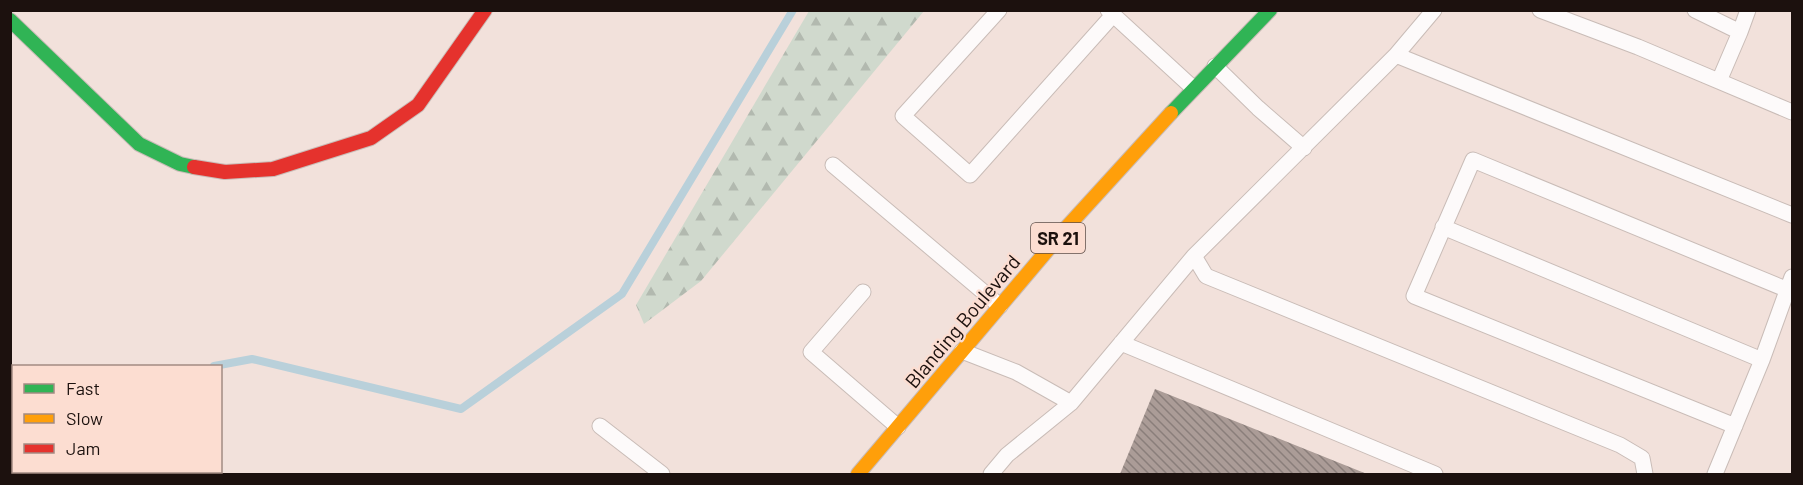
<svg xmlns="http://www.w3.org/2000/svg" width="1803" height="485" font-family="Barlow,sans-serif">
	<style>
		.forest { fill: url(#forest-firs) }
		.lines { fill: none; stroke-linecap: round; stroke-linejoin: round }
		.stream { stroke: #b9d0da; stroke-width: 8 }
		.building { fill: url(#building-back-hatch) }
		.lane-casing { stroke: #c9bcb7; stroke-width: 17 }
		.fast-casing { stroke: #c9bcb7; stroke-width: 16 }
		.slow-casing { stroke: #c9bcb7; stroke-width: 16 }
		.jam-casing { stroke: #c9bcb7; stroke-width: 16 }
		.lane { stroke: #fdfafa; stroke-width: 15 }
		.fast { stroke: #30b455; stroke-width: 14 }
		.slow { stroke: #ff9f0a; stroke-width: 14 }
		.jam { stroke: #e5322d; stroke-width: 14 }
		.labels { text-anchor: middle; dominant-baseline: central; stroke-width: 4.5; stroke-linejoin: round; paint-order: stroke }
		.shield { fill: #fcddd1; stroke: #5f4e48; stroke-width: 1.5 }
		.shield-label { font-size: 18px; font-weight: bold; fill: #1c110e }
		.street-label { font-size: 20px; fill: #1c110e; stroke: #fcddd1 }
	</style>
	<defs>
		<pattern id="forest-firs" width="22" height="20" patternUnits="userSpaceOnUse" patternTransform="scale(1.5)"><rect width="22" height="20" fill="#d0d9cd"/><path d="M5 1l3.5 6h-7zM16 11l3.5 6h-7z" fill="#b2b9af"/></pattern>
		<pattern id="building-back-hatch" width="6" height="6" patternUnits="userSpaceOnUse" patternTransform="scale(1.5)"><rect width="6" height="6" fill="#ab9c97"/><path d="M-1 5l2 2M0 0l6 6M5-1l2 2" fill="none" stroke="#8a7e7a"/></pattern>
	</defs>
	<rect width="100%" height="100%" fill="#f2e1db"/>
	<path class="forest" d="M809,11H924L701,281L644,324L636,305Z"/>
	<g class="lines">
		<path class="stream" d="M214,366L252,359L461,409L622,294L793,10
			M10,468L14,464"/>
	</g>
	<path class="building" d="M1155,389L1367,474H1120Z"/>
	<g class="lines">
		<g class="lane-casing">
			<path id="lane" d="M999,10L903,116L970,175L1113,15
				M1108,10L1193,88
				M1540,10L1638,47L1792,112
				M1695,10L1740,32L1748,10
				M1396,55L1792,215
				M1215,66L1258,108L1304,148
				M1719,81L1740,32
				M833,165L1000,306
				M1443,227L1762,360
				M1194,256L1206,276L1620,445L1642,458L1645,474
				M863,292L811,352L898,427
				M1121,343L1435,474
				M962,351L1016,372L1071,403
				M600,426L662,474
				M1735,426L1414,296L1473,160L1788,290
				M991,474L1007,455L1071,403L1194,256L1396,55L1434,10
				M1715,474L1762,360L1792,277"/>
		</g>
		<g class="fast-casing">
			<path id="fast" d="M10,20L139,144L180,164L194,167
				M1171,113L1270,10"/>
		</g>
		<g class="slow-casing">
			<path id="slow" d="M858,474L1067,227L1171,113"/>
		</g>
		<g class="jam-casing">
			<path id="jam" d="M194,167L225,172L273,169L371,138L418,105L485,10"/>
		</g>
		<use href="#lane" class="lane"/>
		<use href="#fast" class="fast"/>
		<use href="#slow" class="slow"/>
		<use href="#jam" class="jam"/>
	</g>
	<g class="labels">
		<rect class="shield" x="1031" y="223" width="54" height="30" rx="4.5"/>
		<g class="shield-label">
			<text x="1058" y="238">SR 21</text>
		</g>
		<g class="street-label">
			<text transform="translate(962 321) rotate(-50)">Blanding Boulevard</text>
		</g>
	</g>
	<rect width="1803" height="485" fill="none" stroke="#1c110e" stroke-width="24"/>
	<rect x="12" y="365" width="210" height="108" fill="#fcddd1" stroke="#a28b83" stroke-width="1.5"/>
	<rect x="24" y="384" width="30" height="9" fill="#30b455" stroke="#a28b83" stroke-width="1.5"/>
	<text x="66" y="395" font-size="18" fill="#1c110e">Fast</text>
	<rect x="24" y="414" width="30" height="9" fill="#ff9f0a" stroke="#a28b83" stroke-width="1.5"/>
	<text x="66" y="425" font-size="18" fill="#1c110e">Slow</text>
	<rect x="24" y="444" width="30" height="9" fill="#e5322d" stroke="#a28b83" stroke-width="1.5"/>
	<text x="66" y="455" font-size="18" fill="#1c110e">Jam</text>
</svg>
